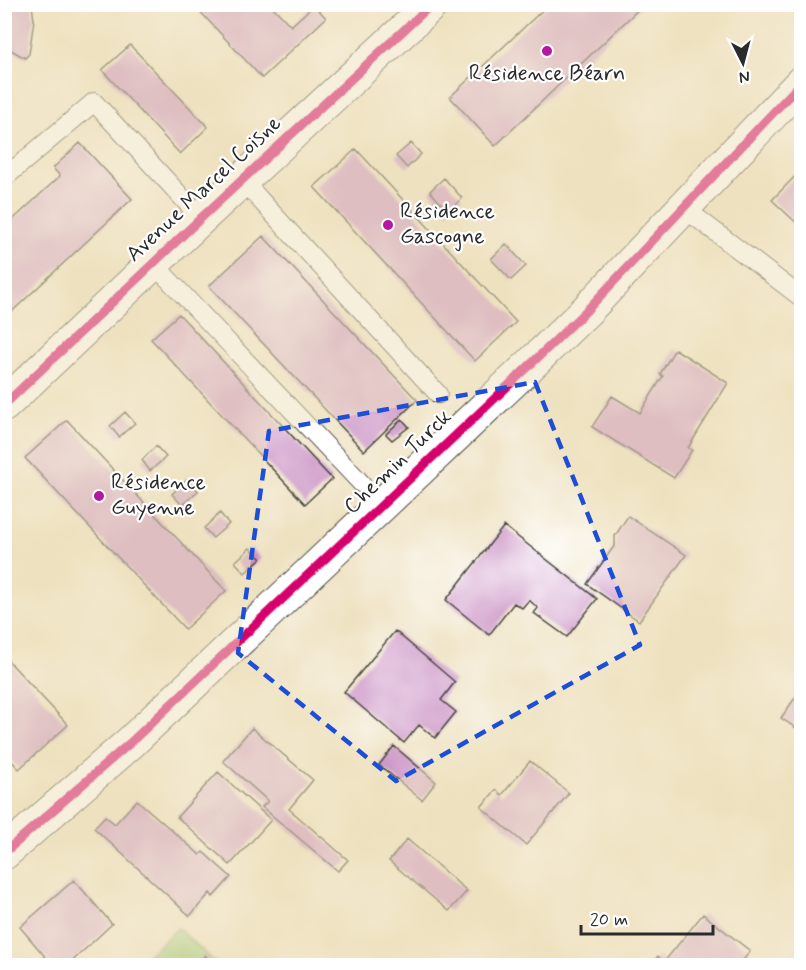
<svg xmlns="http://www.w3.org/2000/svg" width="806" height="970" font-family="Mynerve,sans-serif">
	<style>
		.green { fill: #9bca78; stroke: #637a52; stroke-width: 1.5 }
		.building { fill: #ca92c4 }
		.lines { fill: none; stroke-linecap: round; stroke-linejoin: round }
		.service-casing { stroke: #484641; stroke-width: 20 }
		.minor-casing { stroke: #484641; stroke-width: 35 }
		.service { stroke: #fff; stroke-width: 18 }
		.minor { stroke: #fff; stroke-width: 33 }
		.cycleway-casing { stroke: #fff; stroke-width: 13 }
		.cycleway { stroke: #d6006c; stroke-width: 9 }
		.marked { fill: none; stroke: #1d4ed8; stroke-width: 4.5; stroke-dasharray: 12 8; stroke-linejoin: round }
		.poi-dot { fill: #b5179e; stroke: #fff; stroke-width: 2 }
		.labels { text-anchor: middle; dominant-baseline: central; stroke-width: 4.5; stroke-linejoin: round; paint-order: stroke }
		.poi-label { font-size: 22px; fill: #2b2b2b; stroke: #fff; text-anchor: start }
		.street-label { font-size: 22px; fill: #2b2b2b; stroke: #fff }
	</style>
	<rect width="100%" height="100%" fill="#fff"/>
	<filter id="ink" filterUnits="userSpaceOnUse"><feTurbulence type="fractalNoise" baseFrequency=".0167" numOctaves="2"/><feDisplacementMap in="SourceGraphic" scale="12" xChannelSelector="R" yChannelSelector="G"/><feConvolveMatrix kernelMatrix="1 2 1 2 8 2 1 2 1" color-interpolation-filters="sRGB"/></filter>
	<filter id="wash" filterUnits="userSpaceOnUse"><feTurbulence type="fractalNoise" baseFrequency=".008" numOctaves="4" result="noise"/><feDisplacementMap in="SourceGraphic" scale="24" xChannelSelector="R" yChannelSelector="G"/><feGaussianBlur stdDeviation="1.35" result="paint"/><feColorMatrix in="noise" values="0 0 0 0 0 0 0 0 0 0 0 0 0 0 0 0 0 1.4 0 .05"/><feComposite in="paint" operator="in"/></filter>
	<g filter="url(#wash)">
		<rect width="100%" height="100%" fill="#eee1c0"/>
		<path class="green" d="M178,928L218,965L136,966Z"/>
		<g id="blocks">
			<path class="building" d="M4,4L32,5L34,20L29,54L25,58L4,46Z
				M193,4H270L291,26L314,5L326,18L262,78Z
				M549,4H644L495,146L450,97Z
				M130,45L208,127L180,154L102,70Z
				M80,143L132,199L4,319V228L60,176L53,168Z
				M411,143L421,154L407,168L396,156Z
				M356,149L516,322L475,361L314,187Z
				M802,169V228L772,200Z
				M444,178L462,198L448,212L430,191Z
				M263,236L417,400L364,451L209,286Z
				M506,244L526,266L511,280L491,259Z
				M179,314L332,479L305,504L151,339Z
				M675,349L728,383L688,448L692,450L674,478L592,427L612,396L640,413L663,376L660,374Z
				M125,412L135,423L119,437L110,426Z
				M402,419L409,427L392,440L386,434Z
				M67,420L226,591L185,629L25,458Z
				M156,446L166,457L150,471L142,460Z
				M187,479L198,491L182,505L172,494Z
				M220,513L229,524L213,538L204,528Z
				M628,516L686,555L639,621L587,584L615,545V536Z
				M504,526L597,599L567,637L534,613L538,608L529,600L522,608L514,603L489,635L446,600Z
				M250,548L261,558L245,573L235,562Z
				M395,631L455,682L441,700L456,712L435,738L419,725L404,743L344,692Z
				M4,656L68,725L19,769L4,753Z
				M802,688V732L781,718Z
				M252,728L313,780L289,809L348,860L338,871L262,807L268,801L223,761Z
				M394,746L436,782L422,800L379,765Z
				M530,761L569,793L526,845L481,807L496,790L502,795Z
				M218,772L271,820L230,865L177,817Z
				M137,800L200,855L203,852L231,877L213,897L210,893L190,916L94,828L105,816L115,824Z
				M407,839L467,891L449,911L389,861Z
				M74,880L112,924L67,966H53L20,927Z
				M703,914L750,951L739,966H650L658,956L664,962Z
				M205,955L214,966H194Z"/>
		</g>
	</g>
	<g filter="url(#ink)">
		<use href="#blocks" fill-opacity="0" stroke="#484641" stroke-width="1.5"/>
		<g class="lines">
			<g class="service-casing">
				<path id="service" d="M4,178L94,102L201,218
					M242,180L438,394
					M684,208L802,298
					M153,263L362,484"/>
			</g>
			<g class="minor-casing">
				<path id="minor" d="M4,405L201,218L432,4
					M4,853L130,743L528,367L587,310L802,82"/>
			</g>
			<use href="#service" class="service"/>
			<use href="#minor" class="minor"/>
			<g class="cycleway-casing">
				<path id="cycleway" d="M4,405L201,218L432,4
					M4,853L130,743L528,367L587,310L802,82"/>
			</g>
			<use href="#cycleway" class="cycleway"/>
		</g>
	</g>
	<path d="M0 0H806V970H0ZM535,382L640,645L396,781L238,653L269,431Z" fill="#eee1c0" fill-opacity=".55" fill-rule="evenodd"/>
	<path class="marked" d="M535,382L640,645L396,781L238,653L269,431Z"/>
	<g class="poi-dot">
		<circle cx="547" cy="51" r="6"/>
		<circle cx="388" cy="225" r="6"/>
		<circle cx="99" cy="496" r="6"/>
	</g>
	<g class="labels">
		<g class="poi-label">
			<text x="547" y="74" text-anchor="middle">Résidence Béarn</text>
			<text x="400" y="212">Résidence<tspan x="400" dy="25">Gascogne</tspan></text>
			<text x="111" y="483">Résidence<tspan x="111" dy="25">Guyenne</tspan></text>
		</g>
		<g class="street-label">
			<text transform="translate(204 189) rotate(-43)">Avenue Marcel Coisne</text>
			<text transform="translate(398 462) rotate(-44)">Chemin Turck</text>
		</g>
	</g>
	<rect width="806" height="970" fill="none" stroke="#fff" stroke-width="24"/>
	<g transform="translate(743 63) rotate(174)" stroke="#ffffff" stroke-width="4.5" paint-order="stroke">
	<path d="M0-4.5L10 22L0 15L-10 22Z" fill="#2b2b2b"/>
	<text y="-9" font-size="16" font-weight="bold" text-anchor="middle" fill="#2b2b2b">N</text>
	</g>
	<path d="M581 925v9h132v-9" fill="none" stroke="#2b2b2b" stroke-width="3"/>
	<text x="590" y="925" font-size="18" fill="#2b2b2b" stroke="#ffffff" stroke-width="4.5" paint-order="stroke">20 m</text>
</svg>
